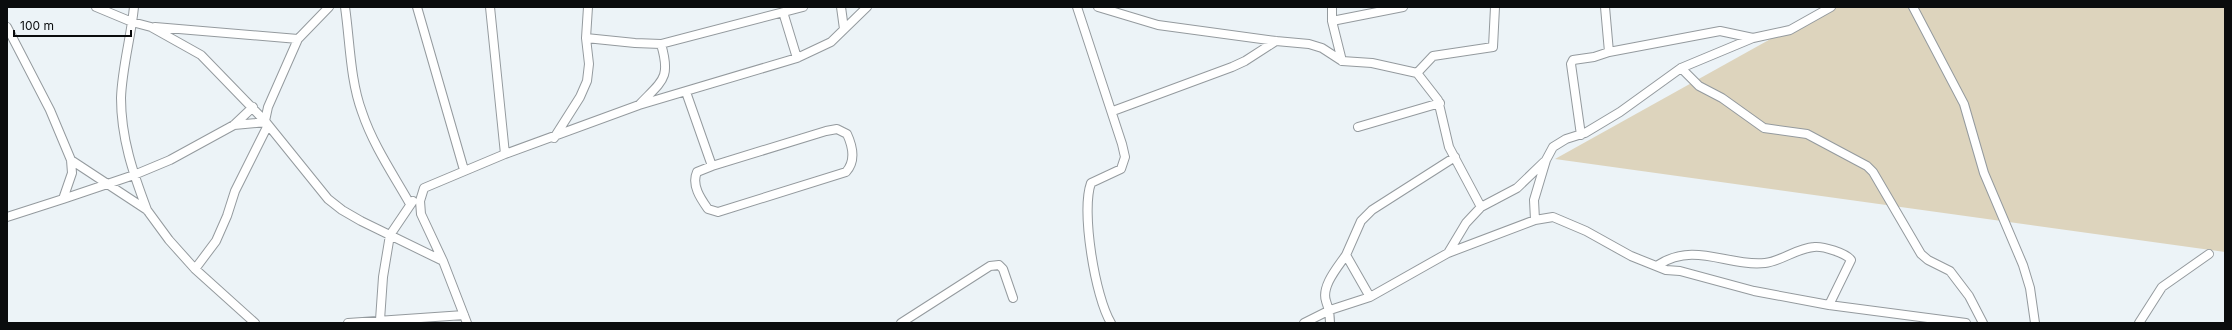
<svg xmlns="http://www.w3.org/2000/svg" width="2232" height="330" font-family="Inter,sans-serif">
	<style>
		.green { fill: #ddd4bd }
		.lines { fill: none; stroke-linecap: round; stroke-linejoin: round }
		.street-casing { stroke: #949a9e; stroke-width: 10 }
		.street { stroke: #fff; stroke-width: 8 }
	</style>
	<rect width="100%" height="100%" fill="#ecf3f7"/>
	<path class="green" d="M1828,7H2225V252L1555,159Z"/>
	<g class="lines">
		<g class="street-casing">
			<path id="street" d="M96,7L132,22L151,27L201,55L265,121L328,199L342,210L361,221L443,261
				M134,7C131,37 122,68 121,98C121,138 133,173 147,210
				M345,7C350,41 350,80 362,112C373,145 393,174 410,204
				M417,7L464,170
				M841,7L844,29
				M1077,7L1122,144L1125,157L1121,169L1091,183C1081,211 1095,297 1111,323
				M1098,7L1158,25L1276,41L1309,44L1322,48L1342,61L1372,63L1417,73
				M1332,7V21
				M1913,7L1964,104L1984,173L2023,265L2030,288L2035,323
				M783,12L797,58
				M7,27L50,110L71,160L147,210L169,240L195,269L255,323
				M155,27L298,39
				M586,38L635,43L661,44
				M1609,52L1720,31L1753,38
				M1342,61L1332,21L1403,7
				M1681,68L1699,86L1722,98L1764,128L1807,134L1867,166L1873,172L1921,254L1928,260L1950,271L1969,296L1983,323
				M686,92L712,166L826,131L837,129L847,134C853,147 856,161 846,172L718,212L708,209C701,199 691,185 697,172L712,166
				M640,104C663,80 671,78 661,44L803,7
				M1113,111L1232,67L1245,61L1276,41
				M265,121L268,107L298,39L329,7
				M234,125L266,122
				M1358,127L1440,103
				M1581,135L1571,64L1573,60L1594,57L1609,52L1605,7
				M554,138L580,97L587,81L589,64L586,38L588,7
				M505,154L639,105L797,58L831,42L867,7
				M63,199L134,175L170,160L234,125L253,107
				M1481,207L1449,147L1438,100L1417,73L1433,56L1493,47L1495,7
				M7,217L63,199L72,173L71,160
				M1535,220L1534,200L1546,160L1553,147L1566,139L1585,133L1620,112L1681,68L1753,38L1790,30L1831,7
				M1448,253L1466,223L1481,207L1517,188L1544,162
				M1658,265C1695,241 1728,267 1765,263C1782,261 1797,248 1814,247C1823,246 1846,253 1851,260L1829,305
				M195,269L216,241L227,216L235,191L268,125
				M1370,297L1346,255L1361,221L1372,210L1455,157
				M380,320L383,277L390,235L413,201
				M348,323L464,315
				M467,323L443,261L421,214L420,201L424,188L505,154L490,7
				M901,323L990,266L999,265L1003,269L1013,298
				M1304,323L1330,310L1370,297L1448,253L1535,220L1553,217L1586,231L1631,256L1666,270L1680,271L1754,291L1829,305L1966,323
				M1330,323C1330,311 1329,311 1326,301C1321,286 1338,267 1346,255
				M2139,323L2162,287L2209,254"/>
		</g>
		<use href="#street" class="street"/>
	</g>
	<rect width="2232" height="330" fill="none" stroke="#0a0c0d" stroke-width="16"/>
	<path d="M14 30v6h117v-6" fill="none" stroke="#0a0c0d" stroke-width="2"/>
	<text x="20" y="30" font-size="12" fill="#0a0c0d" stroke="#ecf3f7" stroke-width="3" paint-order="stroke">100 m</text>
</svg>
